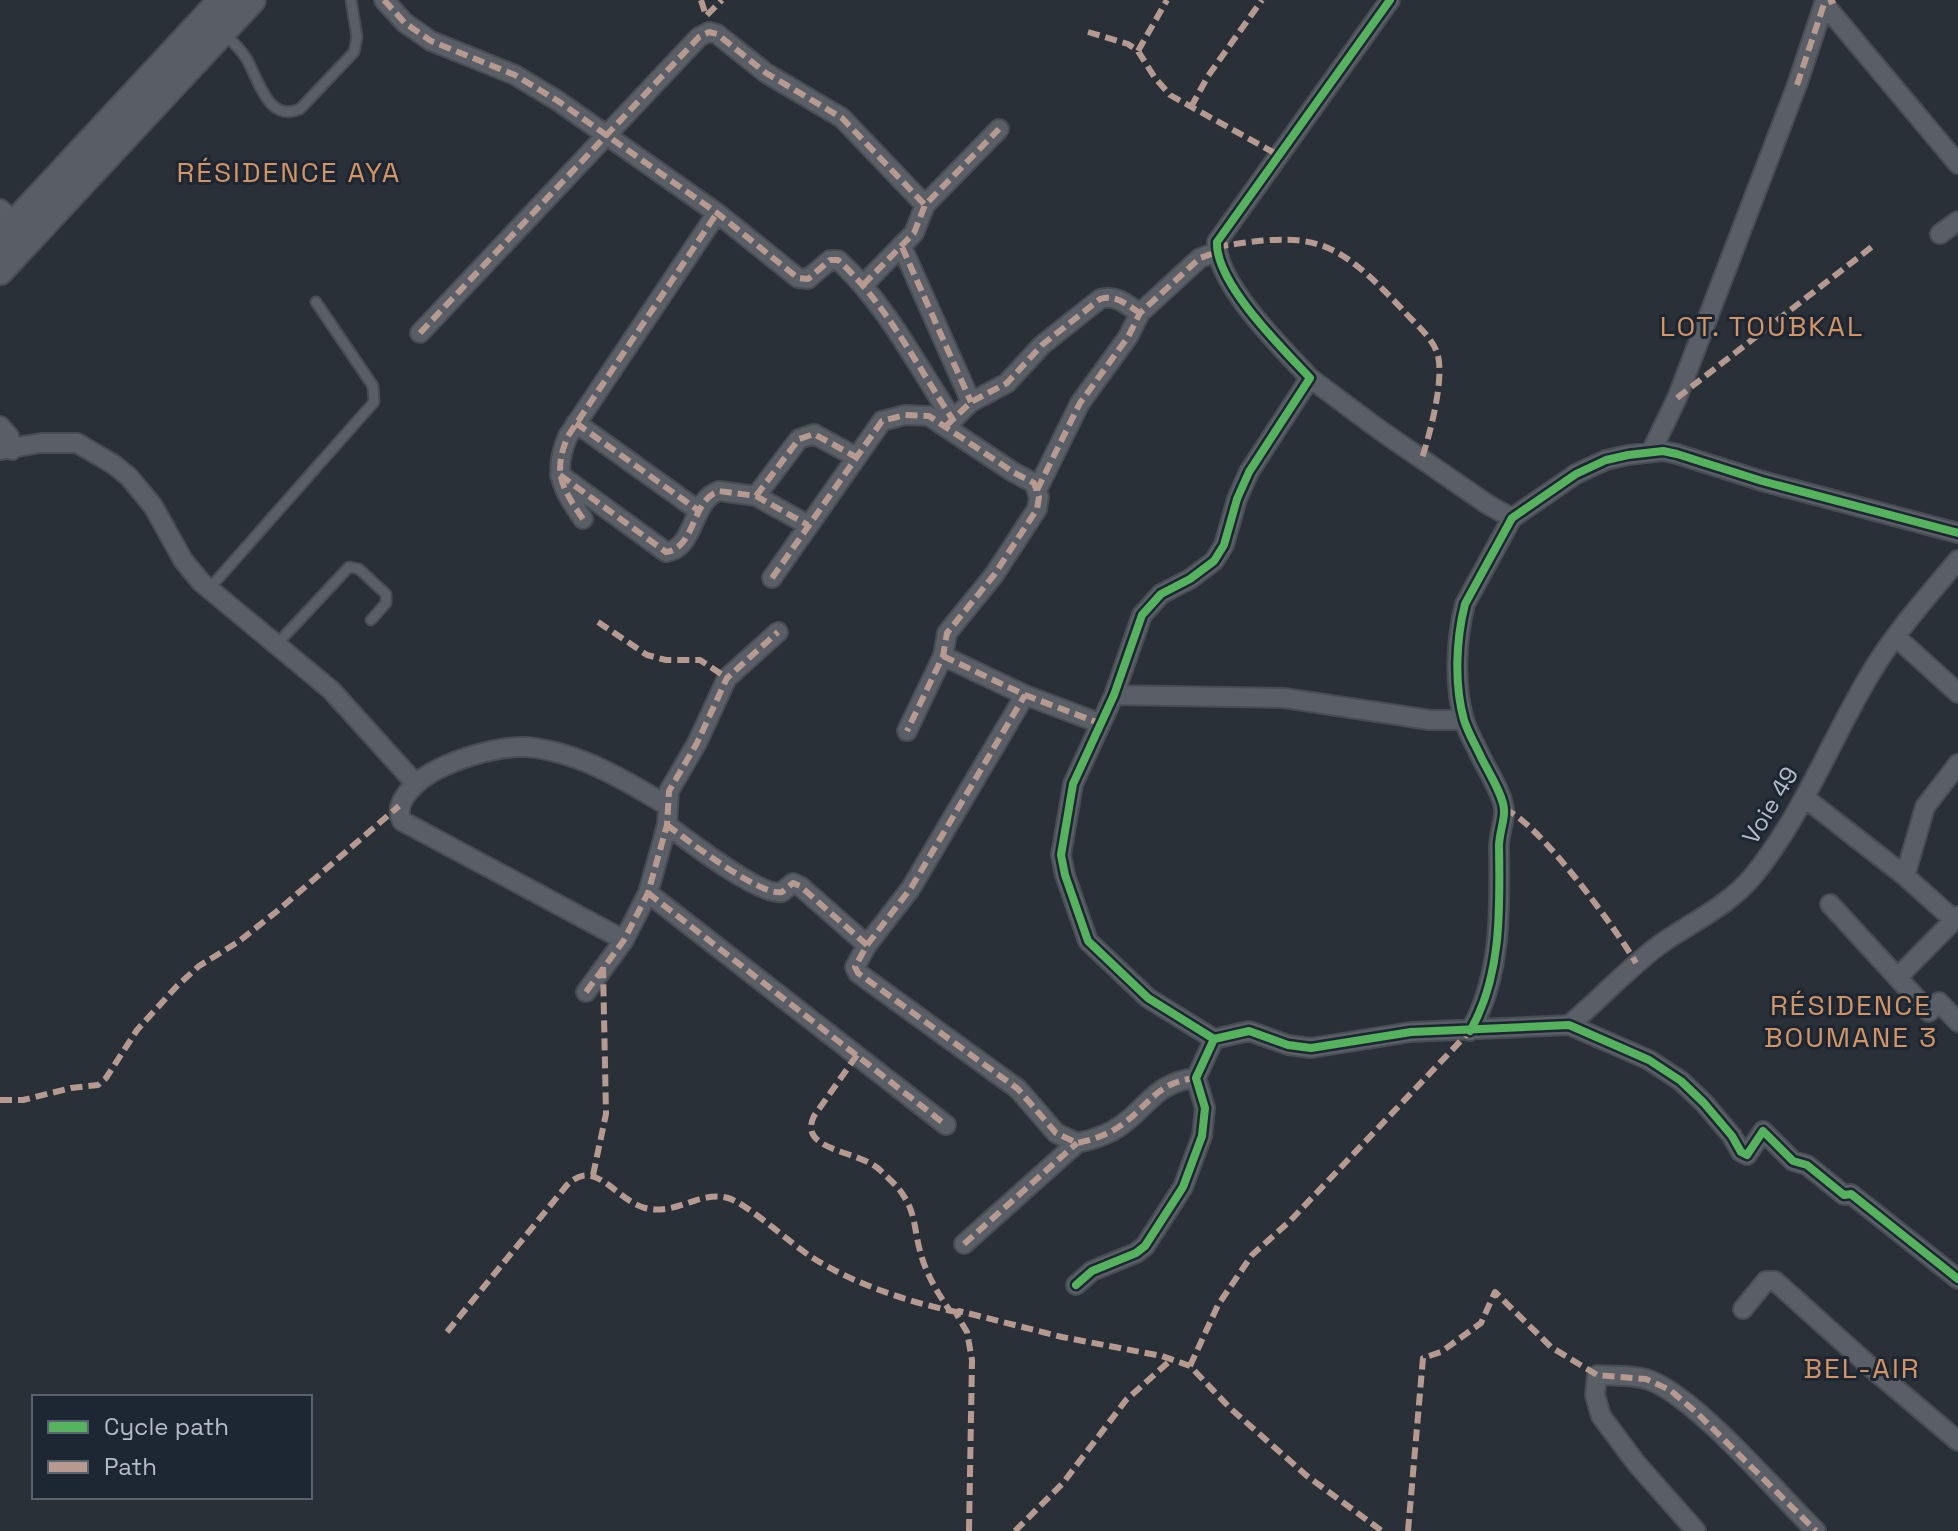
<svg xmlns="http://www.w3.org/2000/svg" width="1958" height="1531" font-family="'Space Grotesk',sans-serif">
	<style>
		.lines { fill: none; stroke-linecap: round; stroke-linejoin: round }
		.service-casing { stroke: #484c53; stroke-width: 13 }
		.minor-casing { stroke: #484c53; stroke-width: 22 }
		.secondary-casing { stroke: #484c53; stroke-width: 30 }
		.service { stroke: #5a5e66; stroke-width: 9 }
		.minor { stroke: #5a5e66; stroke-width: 18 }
		.secondary { stroke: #595d64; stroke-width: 26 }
		.quiet { stroke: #b69a8f; stroke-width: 6; stroke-dasharray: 12 6; stroke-linecap: butt }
		.cycleway-casing { stroke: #1d2633; stroke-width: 13 }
		.cycleway { stroke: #56b35d; stroke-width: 8 }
		.labels { text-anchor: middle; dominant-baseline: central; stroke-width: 6; stroke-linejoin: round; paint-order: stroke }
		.street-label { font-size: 24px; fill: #b4bcc9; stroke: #1d2633 }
		.quarter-label { font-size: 28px; letter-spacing: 2px; fill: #d59563; stroke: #1d2633 }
	</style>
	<rect width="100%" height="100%" fill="#2a3038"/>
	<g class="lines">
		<g class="service-casing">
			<path id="service" d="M224,34C232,41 240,48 246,58C259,79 267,123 300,109L354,52L357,37L351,0
				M209,589L374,402L373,386L316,302
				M277,644L349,567L359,569L386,594V603L371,620"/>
		</g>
		<g class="minor-casing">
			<path id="minor" d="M384,0L405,23L431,41L515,75L558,101L717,213L798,278L808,279L830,260H838C885,302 918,367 953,420
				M1824,4L1958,164
				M0,209L16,222
				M1940,234L1958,221
				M902,247L971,402
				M863,285L914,233L925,205L999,129
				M420,333L699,37L709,32L717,34L766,73L842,118L925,205
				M1310,378L1377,428L1487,504L1512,518
				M576,423L699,511
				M0,426L9,436L12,450
				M946,426L971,402L1007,383L1042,345L1100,299C1116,294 1127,305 1140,313
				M0,450L41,443H77L113,464L129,477L153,506L183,560L201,582L331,690L416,784
				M1651,452L1677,398L1797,85L1824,4
				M560,475L666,552C696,548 691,500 719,491L756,496L808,525
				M1037,490L1080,403L1128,337L1140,313L1200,258L1217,252
				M756,496L799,439L814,434L856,457
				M583,519C562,488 552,473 568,436L717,213
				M772,578L882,421L905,415L929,416L1013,472L1034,483L1039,497L1037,509L994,575L947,633L943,656L907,731
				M1896,637L1958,693
				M943,656L1025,695L1099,723
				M1114,695L1284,698L1430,720H1464
				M1805,798L1905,876L1954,920L1958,916
				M667,825C687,840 761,897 782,892L793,883L800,886L867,945L855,967L858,973L1018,1089L1056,1133L1077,1143C1092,1140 1110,1134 1123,1124C1150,1104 1157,1082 1196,1078
				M1905,876L1925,807L1958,764
				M648,893L946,1125
				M1830,904L1929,1012L1939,1002L1958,1022
				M624,940L402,821C395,807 405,794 416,784C431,770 452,762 471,756C488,751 508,746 526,747C577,751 625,780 668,806
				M867,945L911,888L1025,695
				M1898,977L1954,920
				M586,992L624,940L648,893L667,825L669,791L697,743L727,678L778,632
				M1569,1025C1602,998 1630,965 1665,941C1696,920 1729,905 1753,876C1802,816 1830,742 1869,676C1893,635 1927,597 1958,560
				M1470,1031C1502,976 1500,908 1499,846C1499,834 1505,819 1504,810C1504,797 1488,771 1482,759C1476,746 1468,733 1464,720C1454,685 1456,639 1465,604L1512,518L1576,474L1606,460L1628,455L1663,451L1677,454L1762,481L1958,533
				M1214,1039L1148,998L1088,941L1065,875L1061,855L1073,784L1114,695L1142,615L1161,594L1190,579L1214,561L1224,545L1237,499L1249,472L1310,378C1283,349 1215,283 1217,242L1390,0
				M964,1244L1077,1143
				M1076,1285L1092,1271L1136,1253L1145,1246L1183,1187L1202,1136L1205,1108L1196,1078L1214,1039L1249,1031L1288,1045L1311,1048L1411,1032L1569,1025L1649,1060L1681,1081L1704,1103L1732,1136L1741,1152L1747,1155L1763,1131L1793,1161L1807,1165L1844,1195L1851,1194L1958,1279
				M1743,1309L1766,1281H1775L1874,1370L1958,1441
				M1696,1531L1636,1463L1601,1416L1595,1395L1597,1375C1613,1376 1631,1375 1646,1379C1693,1393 1778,1494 1816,1531"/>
		</g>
		<g class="secondary-casing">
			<path id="secondary" d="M0,239L222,0
				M0,271L252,0"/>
		</g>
		<use href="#service" class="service"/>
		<use href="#minor" class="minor"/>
		<use href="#secondary" class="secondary"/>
		<path class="quiet" d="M384,0L405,23L431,41L515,75L558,101L717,213L798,278L808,279L830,260H838C885,302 918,367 953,420
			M701,0L706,16L722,0
			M1088,32L1128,44L1138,51L1155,78L1170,95L1280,156
			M1138,51L1167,0
			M1797,85L1824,4L1835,0
			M1191,107L1208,76L1262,0
			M902,247L971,402
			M1216,247C1313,231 1334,237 1401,308C1413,322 1434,338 1438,356C1444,381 1430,434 1422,458
			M863,285L914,233L925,205L999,129
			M420,333L699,37L709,32L717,34L766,73L842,118L925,205
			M1677,398L1873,246
			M576,423L699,511
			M946,426L971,402L1007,383L1042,345L1100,299C1116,294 1127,305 1140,313
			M560,475L666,552C696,548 691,500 719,491L756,496L808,525
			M1037,490L1080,403L1128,337L1140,313L1200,258L1217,252
			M756,496L799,439L814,434L856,457
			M583,519C562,488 552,473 568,436L717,213
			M772,578L882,421L905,415L929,416L1013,472L1034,483L1039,497L1037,509L994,575L947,633L943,656L907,731
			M598,622L647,655L666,660H700L727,678
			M943,656L1025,695L1099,723
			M1504,809C1538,821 1617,930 1636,963
			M667,825C687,840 761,897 782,892L793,883L800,886L867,945L855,967L858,973L1018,1089L1056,1133L1077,1143C1092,1140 1110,1134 1123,1124C1150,1104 1157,1082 1196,1078
			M648,893L946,1125
			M867,945L911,888L1025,695
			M586,992L624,940L648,893L667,825L669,791L697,743L727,678L778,632
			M857,1055L814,1116C797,1151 859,1150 880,1170C889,1179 899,1187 905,1198C915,1213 915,1233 920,1251C926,1274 937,1292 950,1311
			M0,1100H23L71,1088L98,1085L106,1078L137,1030L177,986L199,966L238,942L276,912L399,806
			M593,1175L606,1114L603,967
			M964,1244L1077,1143
			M447,1332L567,1185C596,1157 614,1199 645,1208C675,1216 701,1190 728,1198C748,1204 792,1245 813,1258C854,1284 909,1302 956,1312
			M1190,1366L1218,1305L1252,1255L1290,1221L1470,1031
			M969,1531L972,1360L967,1332L957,1315L959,1311L1062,1337L1162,1356L1190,1366L1230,1408L1307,1476L1382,1531
			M1015,1531L1063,1483L1126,1400L1172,1359
			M1408,1531L1423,1358L1441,1352L1481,1323L1495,1292L1551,1347L1597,1375L1646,1379L1670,1390L1697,1413L1816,1531"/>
		<g class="cycleway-casing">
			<path id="cycleway" d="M1470,1031C1502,976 1500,908 1499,846C1499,834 1505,819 1504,810C1504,797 1488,771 1482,759C1476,746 1468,733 1464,720C1454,685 1456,639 1465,604L1512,518L1576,474L1606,460L1628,455L1663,451L1677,454L1762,481L1958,533
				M1214,1039L1148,998L1088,941L1065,875L1061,855L1073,784L1114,695L1142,615L1161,594L1190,579L1214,561L1224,545L1237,499L1249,472L1310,378C1283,349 1215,283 1217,242L1390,0
				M1076,1285L1092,1271L1136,1253L1145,1246L1183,1187L1202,1136L1205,1108L1196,1078L1214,1039L1249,1031L1288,1045L1311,1048L1411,1032L1569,1025L1649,1060L1681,1081L1704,1103L1732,1136L1741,1152L1747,1155L1763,1131L1793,1161L1807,1165L1844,1195L1851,1194L1958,1279"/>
		</g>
		<use href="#cycleway" class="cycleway"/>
	</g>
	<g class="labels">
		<g class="street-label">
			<text transform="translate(1770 805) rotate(-59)">Voie 49</text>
		</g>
		<g class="quarter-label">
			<text x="289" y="172">RÉSIDENCE AYA</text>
			<text x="1762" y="326">LOT. TOUBKAL</text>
			<text x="1851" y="1005">RÉSIDENCE<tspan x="1851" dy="32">BOUMANE 3</tspan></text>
			<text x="1862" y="1368">BEL-AIR</text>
		</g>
	</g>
	<rect x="32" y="1395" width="280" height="104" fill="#1d2633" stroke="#59626f" stroke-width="2"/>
	<rect x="48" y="1421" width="40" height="12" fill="#56b35d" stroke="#59626f" stroke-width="2"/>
	<text x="104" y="1435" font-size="24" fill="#b4bcc9">Cycle path</text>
	<rect x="48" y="1461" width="40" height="12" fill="#b69a8f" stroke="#59626f" stroke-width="2"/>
	<text x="104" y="1475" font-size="24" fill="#b4bcc9">Path</text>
</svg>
